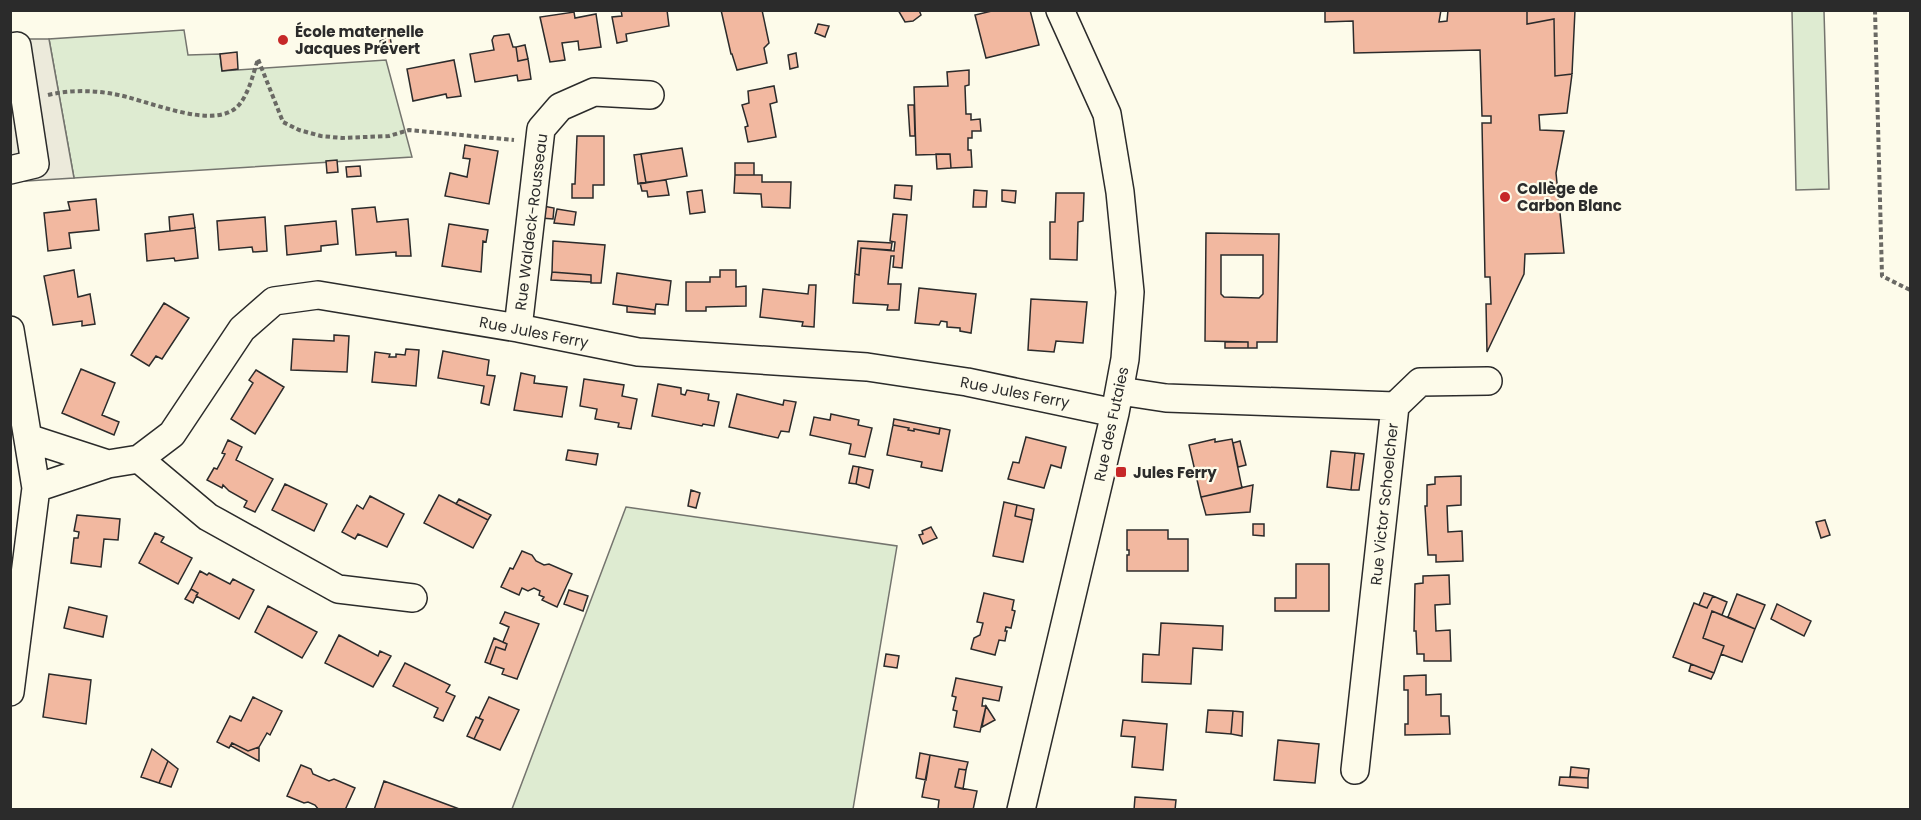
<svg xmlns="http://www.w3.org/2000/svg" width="1921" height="820" font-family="Poppins,sans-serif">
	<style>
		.green { fill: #deebd1; stroke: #74746e; stroke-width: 1.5 }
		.parking { fill: #eceadb; stroke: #74746e; stroke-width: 1.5 }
		.building { fill: #f2b8a0; stroke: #2b2b2b; stroke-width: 1.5; fill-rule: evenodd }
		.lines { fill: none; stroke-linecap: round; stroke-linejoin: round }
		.minor-casing { stroke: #2b2b2b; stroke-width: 30 }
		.path { stroke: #6a6964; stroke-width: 4; stroke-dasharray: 4.5 3; stroke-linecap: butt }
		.minor { stroke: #fdfbea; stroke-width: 27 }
		.poi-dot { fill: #c62828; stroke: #fdfbea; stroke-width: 2 }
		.labels { text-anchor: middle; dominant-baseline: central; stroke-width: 4.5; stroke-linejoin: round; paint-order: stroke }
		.poi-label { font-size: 15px; font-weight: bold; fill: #2b2b2b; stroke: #fdfbea; text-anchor: start }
		.street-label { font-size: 15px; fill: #2b2b2b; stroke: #fdfbea }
	</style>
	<rect width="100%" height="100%" fill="#fdfbea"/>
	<path class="green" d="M1792,11H1824L1829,189L1796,190Z
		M184,30L188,55L220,54L222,71L386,60L412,157L74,178L49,39Z
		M626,507L897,546L853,809H512Z"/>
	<path class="parking" d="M11,39H49L74,178L11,182Z"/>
	<path class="building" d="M621,10H667L669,26L626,34L627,41L617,43L612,17L622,16Z
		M721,10H762L769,43L764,48L767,63L737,70L732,54H731Z
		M898,10H919L921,15L913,21L905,22Z
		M996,10H1030L1039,45L986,58L975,15Z
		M1325,10H1441L1439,22L1447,21L1448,10H1527V24L1554,19L1555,76L1572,74L1567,113L1539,115L1540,130L1564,131L1556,173L1564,253L1525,254L1524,274L1487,352L1486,304H1491L1490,277H1485L1482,123H1491V116H1482L1480,50L1354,53L1353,21L1325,22Z
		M1527,10H1575L1572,74L1555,76L1554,19L1527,24Z
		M574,12L575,18L596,14L601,47L579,50L578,41L562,43L565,60L550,62L540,17Z
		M818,24L829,26L825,37L815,33Z
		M509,34L513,47H516L518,61L528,59L531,79L518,81L517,75L475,82L470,54L494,50L492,40L494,36Z
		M390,37L392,48L382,51L380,41Z
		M525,45L528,59L518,61L516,47Z
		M237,52L238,69L222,71L220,54Z
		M796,53L798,67L790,69L788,55Z
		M454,60L461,96L447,98L446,94L413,101L407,69Z
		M969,70V85L965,86L966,114H971V120L980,119L981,131H972V138H968V150H971L972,167L951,168L950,154L916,155L914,87L948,86L947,72Z
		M774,86L777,102L770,104L776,137L748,142L745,127L748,126L742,105L749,103L748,91Z
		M908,105H914L915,136H910Z
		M577,136H604V185H593V198H572V184H575Z
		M465,145L498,151L489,204L445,196L450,173L467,177L470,159L463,158Z
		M682,148L687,176L646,183L641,154Z
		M641,154L646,183L638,184L634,155Z
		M936,154H950L951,168L937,169Z
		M337,160L338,172L327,173L326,161Z
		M735,163H754V175H735Z
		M360,166L361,176L347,177L346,167Z
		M735,175H762V182H791L790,208L762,207L761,194L734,193Z
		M666,180L669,195L648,197L647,191H642L640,183Z
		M895,185L912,186L911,200L894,198Z
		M702,190L705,212L690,214L687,192Z
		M974,190L987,191L986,207H973Z
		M1002,190L1016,191L1015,203L1002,201Z
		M1056,193H1084L1083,221L1078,222L1077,260L1050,259V222H1055Z
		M96,199L99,230L69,233L71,248L48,251L44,213L70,210L68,202Z
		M543,206L554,208L553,219L541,218Z
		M375,207L377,222L408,219L411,256H396V252L356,255L352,209Z
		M557,209L576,212L574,225L554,223Z
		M193,214L195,228L170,231L169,217Z
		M893,214L907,215L902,268L893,267L894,256H891L888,284H901L899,310H887L888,305L853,303L855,274L859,275L861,248L894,251L895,242L890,241Z
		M265,217L267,251L253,252L252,247L219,250L217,221Z
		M336,221L338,244L321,246V251L287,255L285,226Z
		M449,224L488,230L486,242L483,241L481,272L442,266Z
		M195,228L198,258L175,261L174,258L147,261L145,234Z
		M1206,233L1279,234L1277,342H1257V348H1248V342L1205,341ZM1221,255H1263V294L1259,298L1224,297L1221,294Z
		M553,241L605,245L601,283H591V275L552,272Z
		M858,241L892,243L891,250L861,248L859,275L855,274Z
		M74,270L78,297L90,294L95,324L82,326V321L53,325L44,276Z
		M720,270H736V287L746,286V306L706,307V311H686V282H710V277H720Z
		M552,272L591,275V282L551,280Z
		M617,273L671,281L668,305L656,304L655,310L613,304Z
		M809,285H816L814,327L802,326L803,322L760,317L763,289L808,294Z
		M919,288L976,294L971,333L960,331V328L947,327V322L941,321L939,325L915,323Z
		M1031,299L1087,302L1083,343L1056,341L1054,352L1028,350Z
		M164,303L189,318L162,359L156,356L149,366L131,355Z
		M627,306L655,310V314L627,312Z
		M334,335L349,336L347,372L291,370L293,339L334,341Z
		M1225,342H1248V348H1225Z
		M406,349L419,350L416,386L372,382L375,352L390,354L389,357H396V354L405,355Z
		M443,351L489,360L487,375L495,376L489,405L481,403L484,386L438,378Z
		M81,369L115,383L102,415L119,422L114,435L62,413Z
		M256,370L284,387L255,434L231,419L253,383L249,380Z
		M521,373L535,376L534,383L567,387L562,417L514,410Z
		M584,379L624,385L622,396L637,399L631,429L618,427L619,423L595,419L597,409L580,406Z
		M658,384L681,388V394L685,395L687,390L709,394L708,400L719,402L714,426L703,424L702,426L652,416Z
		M737,394L783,405L784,400L796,402L789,432L781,431L778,438L729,427Z
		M831,414L859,420L858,425L872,428L865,457L849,454L851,444L810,435L814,417L830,420Z
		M894,419L940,428L939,434L914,429V431L908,430L909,428L893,425Z
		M893,425L909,428L908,430L914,431V429L939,434L940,428L950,430L942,471L921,467L922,462L887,455Z
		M1026,437L1066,447L1061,468L1051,465L1044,488L1008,479L1013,462L1019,463Z
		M1215,439V442L1232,439L1242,488L1201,497L1189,445Z
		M228,440L242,447L236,460L273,479L255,512L244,507L247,501L229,491L223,485L222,488L207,480L214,468L217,469L225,454L222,453Z
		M1240,441L1246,465L1238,467L1233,443Z
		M568,450L598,454L596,465L566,460Z
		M1331,451L1355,453L1351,490L1327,487Z
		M1355,453L1364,454L1359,490H1351Z
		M853,466L859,467L856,484L849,483Z
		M859,467L873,470L869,488L856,484Z
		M1461,476V505L1447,506L1448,532L1462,531L1463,561L1436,562V555H1428L1425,506H1427V485L1435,484V477Z
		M285,484L327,504L314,531L272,510Z
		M1253,485L1250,512L1206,515L1201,497Z
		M691,490L700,493L696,508L688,506Z
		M439,495L488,520L473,548L424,523Z
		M370,496L404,514L387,547L358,534L355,539L342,532L357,505L363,509Z
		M459,499L491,515L488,520L456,504Z
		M1004,502L1017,505L1015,516L1032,520L1023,562L993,556Z
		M1017,505L1034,509L1032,520L1015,516Z
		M77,515L120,519L118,540L104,539L101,567L71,563L74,538H78L79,532L74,531Z
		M1825,520L1830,535L1821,538L1816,522Z
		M1253,524H1264V536L1253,535Z
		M931,527L937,538L923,544L919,535L923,534L922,531Z
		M1127,530H1168V539H1188V571H1127V555H1129V550H1127Z
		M155,533L164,537L161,542L192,558L178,584L139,563Z
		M522,551L532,555L536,561L544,565L549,564L572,574L557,607L542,600L544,597L539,595L540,591L534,588L528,591L522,588L519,595L501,587L510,568L513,569Z
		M1296,564H1329V611H1275V598H1296Z
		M200,571L207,575L209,573L230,584L233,579L254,590L239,619L196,596L198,593L191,589Z
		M1449,575L1450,604L1435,605L1436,631L1450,630L1451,661H1424V654H1417L1416,631H1414L1415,584L1423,583V576Z
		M191,589L198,593L193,603L185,599Z
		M569,590L588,596L583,611L564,604Z
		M984,593L1014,600L1012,610L1015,611L1011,628L1006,627L1005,631H1007L1005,641L999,640L995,655L971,649L974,638L980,635L983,623L977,622Z
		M1704,593L1713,596L1707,608L1699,605Z
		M1737,594L1765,605L1755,629L1728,617Z
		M1713,596L1727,602L1722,615L1712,611L1703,638L1724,646L1714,673L1673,657L1694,603L1707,608Z
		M1777,604L1811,621L1804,636L1771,619Z
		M268,606L317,632L302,658L255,632Z
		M69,607L107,616L103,637L64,628Z
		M1712,611L1755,629L1742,662L1721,654L1724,646L1703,638Z
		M505,612L539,624L517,679L502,674L504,669L490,664L496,647L505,650L507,644L503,642L509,627L500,623Z
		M1161,623L1223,626L1222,650L1193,648L1191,684L1142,682L1143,654L1159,655Z
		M339,635L378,656L380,651L391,656L373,687L325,663Z
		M494,638L507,644L505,650L496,647L490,664L485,662Z
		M886,654L899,656L897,668L884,666Z
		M405,663L450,685L446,692L455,696L443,721L434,717L438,708L393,686Z
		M1691,664L1714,673L1711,679L1689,671Z
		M49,674L91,680L86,724L43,717Z
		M1426,675V695L1441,694V716H1449L1450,734L1405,735V724H1408V690H1404V676Z
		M956,678L1002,687L999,701L983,698L982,706H986L980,732L954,727L957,711L953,710L956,697L952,696Z
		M253,697L282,711L270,735L267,733L259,747L248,751L232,743L229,748L217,742L230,716L241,721Z
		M489,697L519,710L500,750L474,739L483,720L479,718Z
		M986,706L995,720L982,727Z
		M1208,710L1233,711L1231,734L1206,732Z
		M1233,711L1243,712L1242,736L1231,734Z
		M476,717L483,720L474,739L467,736Z
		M1123,720L1167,724L1163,770L1132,767L1135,737L1121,736Z
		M1278,740L1319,744L1315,783L1274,780Z
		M232,743L248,751L259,747V761L231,746Z
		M152,749L168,761L159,783L141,777Z
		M920,753L930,755L926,780L916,778Z
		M930,755L968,762L966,770L959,769L955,787L977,791L973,810L938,809L939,800L922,797Z
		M168,761L178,769L171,787L159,783Z
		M301,765L311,769L313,774L329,781L334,779L355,788L345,810H319L315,805L308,802L304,803L287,796Z
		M1571,767L1589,769L1588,778L1570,777Z
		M959,769L966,770L963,789L955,787Z
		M1560,777L1588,778V788L1559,785Z
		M384,781L462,810H374Z
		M1135,797L1176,800L1175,810H1134Z"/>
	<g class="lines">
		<g class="minor-casing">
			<path id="minor" d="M10,47L17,46L35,164L10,170
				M518,328L541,129L560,107L594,92L650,95
				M10,330L36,488L10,692
				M1120,391L1166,398L1395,406L1355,770
				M1395,406L1420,382L1488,381
				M28,438L108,464L139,459L172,434L242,329L274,301L318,295L518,328L638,352L867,367L967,382L1115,413
				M139,459L208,517L338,589L413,598
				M36,488L108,464
				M1021,810L1115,413L1125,359L1130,292L1120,192L1107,114L1060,10"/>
		</g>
		<path class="path" d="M1875,10L1882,276L1910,290
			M48,95C69,90 92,90 113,94C143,98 213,132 238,106C249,94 253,74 258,59L283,122L299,130L321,136L342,138L389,136L409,130L514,140"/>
		<use href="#minor" class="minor"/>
	</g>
	<g class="poi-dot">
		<circle cx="283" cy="40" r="6"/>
		<circle cx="1505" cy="197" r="6"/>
		<rect x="1115" y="466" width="12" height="12" rx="3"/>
	</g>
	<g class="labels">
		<g class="poi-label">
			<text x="295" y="31">École maternelle<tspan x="295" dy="17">Jacques Prévert</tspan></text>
			<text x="1517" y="188">Collège de<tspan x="1517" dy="17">Carbon Blanc</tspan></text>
			<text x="1133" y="472">Jules Ferry</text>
		</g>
		<g class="street-label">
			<text transform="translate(531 222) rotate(-83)">Rue Waldeck-Rousseau</text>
			<text transform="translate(534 332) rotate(11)">Rue Jules Ferry</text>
			<text transform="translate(1015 392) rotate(11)">Rue Jules Ferry</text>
			<text transform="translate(1111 424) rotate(-78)">Rue des Futaies</text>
			<text transform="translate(1384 504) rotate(-84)">Rue Victor Schoelcher</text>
		</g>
	</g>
	<rect width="1921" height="820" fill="none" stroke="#2b2b2b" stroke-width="24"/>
</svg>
